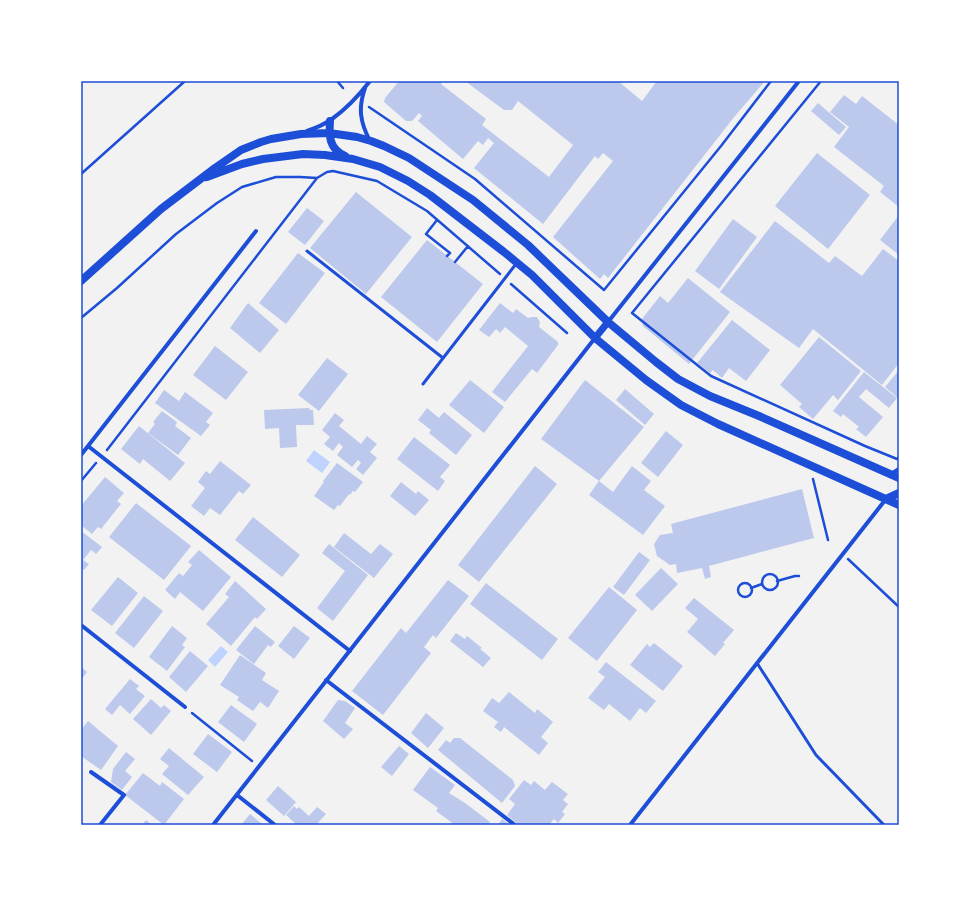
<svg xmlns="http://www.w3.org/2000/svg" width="980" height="906" font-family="'IBM Plex Serif',serif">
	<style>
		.water { fill: #bfd3fe }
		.building { fill: #bdc9ec }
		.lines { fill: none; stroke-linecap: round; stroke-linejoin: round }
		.path { stroke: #1d4ed8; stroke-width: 2.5 }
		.service { stroke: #1d4ed8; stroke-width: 3 }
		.minor { stroke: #1d4ed8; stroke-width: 4 }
		.tertiary { stroke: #1d4ed8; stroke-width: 7 }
		.secondary { stroke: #1d4ed8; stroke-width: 8 }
		.neatline { fill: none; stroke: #1d4ed8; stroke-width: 1.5 }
	</style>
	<rect width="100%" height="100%" fill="#f2f2f2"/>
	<path class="water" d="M314,450L330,462L322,473L306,461Z
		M221,646L228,652L215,667L208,660Z"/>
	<path class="building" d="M399,81H443L441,84L486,119L482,125L549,177L573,145L518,101L512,110H504L465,81H618L642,101L657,81H765L735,116L608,278L604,274L600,279L553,237L613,161L603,153L598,159L595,156L543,224L474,168L494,143L488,138L483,145L478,141L463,159L418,121L422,116L419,113L412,121H406L384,102L385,98Z
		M844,95L856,104L862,96L899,125V207L880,192L884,186L834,147L849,127L830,112Z
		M818,103L846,127L839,135L811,111Z
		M817,153L870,195L828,249L775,206Z
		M356,192L412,237L366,294L310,248Z
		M307,208L324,221L305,245L288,232Z
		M899,215V255L880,240Z
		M733,219L757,237L719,289L695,271Z
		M775,221L829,263L835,256L862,276L883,249L899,261V363L882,385L813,329L799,348L720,292Z
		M427,240L483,284L437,342L381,297Z
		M298,253L325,273L286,324L259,303Z
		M688,278L730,312L689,364L643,326L642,319L660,296L668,303Z
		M248,303L279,330L260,353L230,328Z
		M500,303L513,313L516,309L528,318L532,317H537L540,322L539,327L558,342V345L537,373L532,369L505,402L492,392L528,346L505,327L500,333L496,329L489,337L479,330Z
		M732,320L770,350L746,381L729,368L722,378L713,370L710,373L697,363Z
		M819,337L861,371L838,400L833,395L813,419L799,407L802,404L780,385Z
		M215,346L248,372L226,400L193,375Z
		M327,358L348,374L319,411L298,395Z
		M899,370V399L885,387Z
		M864,372L897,398L889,408L866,389L859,397L883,417L866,437L856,429L859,427L843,414L841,417L833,411Z
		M470,380L504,407L484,433L449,405Z
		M585,380L644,427L599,481L541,439Z
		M625,389L654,414L645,425L616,400Z
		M164,390L179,401L185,392L213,413L206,422L210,425L201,436L155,403Z
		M309,408L310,410H313L314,425H296L297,447L280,448L279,428L265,429L264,410Z
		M427,408L439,418L444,412L472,435L456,455L429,433L431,430L418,420Z
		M162,411L177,422L175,426L191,438L178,455L148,433L155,424L153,422Z
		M335,413L344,420L339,426L361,444L367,436L377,444L370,452L377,458L363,475L356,469L361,463L358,460L352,467L337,455L343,447L339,443L333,451L324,444L330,437L322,430Z
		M139,426L185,463L170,481L143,459L140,464L121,449Z
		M666,431L683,445L658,477L641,463Z
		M414,437L450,465L440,477L445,481L438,491L397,459Z
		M220,461L251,485L243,494L239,491L220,515L210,508L204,516L191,506L205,488L198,482L206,471L210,474Z
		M337,463L363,482L355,492L353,491L350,495L349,494L340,506L338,505L334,510L314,496L324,482L323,481Z
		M535,466L557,484L479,582L458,565Z
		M632,466L651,481L644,490L665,506L643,535L589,495L599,481L613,492Z
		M105,477L124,493L117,501L121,504L101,529L98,527L92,534L81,525V506Z
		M401,482L416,494L418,491L429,500L415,516L390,496Z
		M802,489L814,538L709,566L711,577L705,579L702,568L677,573L676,564L670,565L657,556L654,544L660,535L673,533L671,524Z
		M136,503L191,546L164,580L109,537Z
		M253,517L300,555L282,577L235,540Z
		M81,531L102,547L96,554L91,550L83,560L89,564L84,570L81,568Z
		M344,533L371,554L380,544L393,554L374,578L334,547Z
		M329,544L368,575L333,621L317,608L345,571L322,553Z
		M199,550L231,577L203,611L180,592L175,599L165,590L179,573L183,576L192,565L188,562Z
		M639,552L650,560L624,595L613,587Z
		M661,568L678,584L652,611L635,595Z
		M118,577L138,593L112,626L91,610Z
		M448,580L469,596L436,638L433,635L424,647L431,653L383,715L352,691L401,628L406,633Z
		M235,581L266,609L257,619L255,617L231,646L206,624L229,597L225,594Z
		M486,583L558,639L542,660L470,604Z
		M609,587L637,610L597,661L568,638Z
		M144,596L163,611L134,648L115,633Z
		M694,598L734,630L723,643L725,644L715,656L687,632L698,619L685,608Z
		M172,626L187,638L182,645L185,647L167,671L149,657Z
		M255,626L275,642L271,647L268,645L254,664L236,650Z
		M294,626L310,638L294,659L278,646Z
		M456,633L465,639L467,636L482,648L480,649L491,658L483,667L450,641Z
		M654,643L683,666L663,691L630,665L647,644L650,647Z
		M190,651L208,666L186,692L169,677Z
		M240,655L266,673L262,680L279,691L268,708L260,702L253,711L237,700L239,697L220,685Z
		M606,662L656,701L646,713L640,708L630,721L609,704L604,710L588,698L605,677L598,672Z
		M81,667L87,672L81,680Z
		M130,679L139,686L136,689L145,696L130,714L120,705L112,715L105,709Z
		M509,692L535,713L537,709L553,722L541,737L548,743L539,755L504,727L501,732L494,727L498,722L483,711L492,698L499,703Z
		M151,699L161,708L164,705L171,711L151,735L133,719Z
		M338,700L345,701L355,708L345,723L353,729L344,739L323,721Z
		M231,705L257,724L244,742L218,722Z
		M426,713L444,728L428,748L411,733Z
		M88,721L118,746L101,770L81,756V730Z
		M208,734L232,752L217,772L193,754Z
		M454,738H460L513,780L515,786L502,803L438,750L446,740L450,743Z
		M399,746L409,754L392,776L381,767Z
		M169,748L204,777L188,795L162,774L169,766L160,759Z
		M126,752L135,759L125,771L132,777L122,790L111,782L113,769Z
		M430,767L455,785L449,793L465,803L490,822L487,825H455L436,811L438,808L413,790Z
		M143,773L160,786L162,782L184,799L164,825L125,795Z
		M524,780L531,785L534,781L545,790L552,782L568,794L563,800L568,804L562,812L565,814L558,823L554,819L549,825H519L507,815L515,804L509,799Z
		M278,786L296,802L284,816L266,800Z
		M294,806L297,809L299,807L309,816L317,807L326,814L316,825H306L303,823L301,825H297L286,815Z
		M250,814L263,825H241Z
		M502,819L510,825H498Z
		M146,820L152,825H142Z"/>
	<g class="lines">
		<path class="path" d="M337,81L343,88
			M821,81L632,313L711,376L865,446L897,459L899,457
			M369,107L475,179L604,290L721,146L771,81
			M81,174L185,81
			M437,220L426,234L450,253L447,256
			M455,262L468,246
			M511,284L567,333
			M81,318L117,288L176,234L217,203L242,187L276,177H300L317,178
			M107,450L317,178L327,172L333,171L377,181L427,211L500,274
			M813,479L828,540
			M81,481L96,463
			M848,559L899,607
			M762 582a8 8 0 1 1 16 0a8 8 0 1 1-16 0Z
			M777,581L795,576H799
			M738 590a7 7 0 1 1 14 0a7 7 0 1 1-14 0Z
			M751,588L762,584
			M192,713L252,761"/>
		<path class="service" d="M307,251L443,358
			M423,384L516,264
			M757,663L816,755L884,825"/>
		<path class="minor" d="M365,88C358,108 360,122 370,141
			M307,131C316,128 325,124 332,119C346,109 360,94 370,81
			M608,322L799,81
			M88,446L350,651
			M81,455L256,231
			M891,474L899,469
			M81,625L185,707
			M326,680L515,825
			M91,772L124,795L100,825
			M237,795L275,825
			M213,825L595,338
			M630,825L886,499"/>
		<path class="tertiary" d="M595,338L608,322"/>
		<path class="secondary" d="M330,121C329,136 329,149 345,156
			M207,177L242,164L263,159L303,154L325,155L353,159L380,167L408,181L430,195L504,252L532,275L595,338L646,380L681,405L718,424L899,505
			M81,281L161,209L215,168L241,150L261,142L271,139L301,134L329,133L357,137L371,141L384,146L409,158L473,200L528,245L608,322L656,362L678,379L710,396L759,416L899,478
			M886,499L899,493"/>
	</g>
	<rect width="980" height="906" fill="none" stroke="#ffffff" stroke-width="164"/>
	<rect x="82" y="82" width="816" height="742" class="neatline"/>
</svg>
